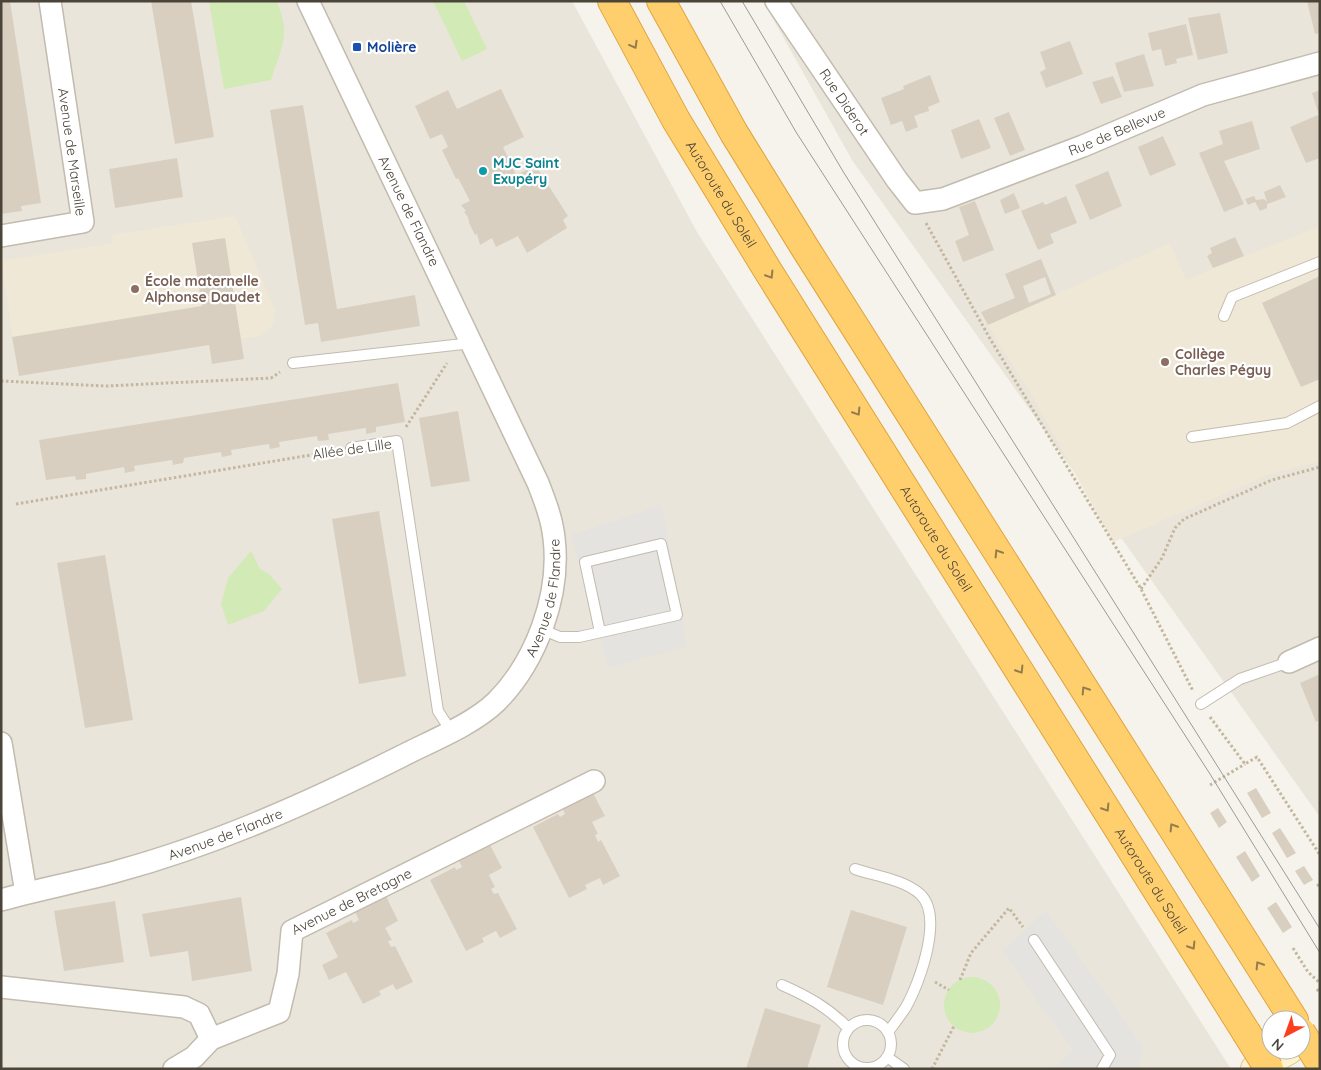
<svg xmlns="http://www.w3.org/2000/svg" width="1321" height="1070" font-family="Quicksand,sans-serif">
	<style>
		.residential { fill: #eae5da }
		.education { fill: #efe8d6 }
		.green { fill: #d2eab5 }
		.parking { fill: #e5e3e0 }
		.building { fill: #d8cfc1; fill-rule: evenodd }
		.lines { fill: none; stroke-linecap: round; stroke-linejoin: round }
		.service-casing { stroke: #c2bbae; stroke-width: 12 }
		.minor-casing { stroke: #c2bbae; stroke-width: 24 }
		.secondary-casing { stroke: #d6c79b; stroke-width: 30 }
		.motorway-casing { stroke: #e0a43c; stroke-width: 30 }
		.path { stroke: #c4b79f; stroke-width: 3; stroke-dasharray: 2.5 2.5; stroke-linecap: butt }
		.service { stroke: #fff; stroke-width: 10 }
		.minor { stroke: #fff; stroke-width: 21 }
		.secondary { stroke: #fff3cd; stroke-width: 28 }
		.motorway { stroke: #ffcf6e; stroke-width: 28 }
		.tram { stroke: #9a9a9a; stroke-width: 1 }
		.motorway-bridge-casing { stroke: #e0a43c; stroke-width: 30; stroke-linecap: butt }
		.motorway-bridge { stroke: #ffcf6e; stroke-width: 28 }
		.oneway { stroke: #937c4e }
		.transit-dot { fill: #1a4fb4; stroke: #fff; stroke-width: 2 }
		.culture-dot { fill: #0f9aa8; stroke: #fff; stroke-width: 2 }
		.education-dot { fill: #8d6e63; stroke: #fff; stroke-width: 2 }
		.labels { text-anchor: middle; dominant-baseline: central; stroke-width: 4.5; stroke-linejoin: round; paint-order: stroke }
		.transit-label { font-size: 14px; font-weight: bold; fill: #164399; stroke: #fff; text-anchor: start }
		.street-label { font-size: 14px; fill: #4b4439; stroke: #fff }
		.culture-label { font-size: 14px; font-weight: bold; fill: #0d838f; stroke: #fff; text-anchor: start }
		.education-label { font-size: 14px; font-weight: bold; fill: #785e54; stroke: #fff; text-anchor: start }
	</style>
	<rect width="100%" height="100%" fill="#f6f3ec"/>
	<path class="residential" d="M1,1H572L697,232L1231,1069H1Z
		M763,1H1320V817L852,160Z"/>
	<path class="education" d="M235,216L275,311L273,324L268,330L259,336L241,339L244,359L212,364L208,345L19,376L1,261L113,243L112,235Z
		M1320,226V461L1270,474L1113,542L1034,399L988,325L1170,243L1186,280Z"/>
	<path class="green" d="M209,1H276C292,34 281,47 271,80L224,89Z
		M433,1H464L487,49L462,61Z
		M251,551L260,569L269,574L282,589L264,611L228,625L221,604L228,578Z
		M944 1005a28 28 0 1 1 56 0a28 28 0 1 1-56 0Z"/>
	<path class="parking" d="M662,505L687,646L608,668L571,535Z
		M1046,910L1143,1046L1138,1069H1051L1073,1051L1002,951Z"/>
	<path class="building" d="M1,1H10L41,203L21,206L22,211L1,214Z
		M151,1H191L214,137L175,144Z
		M1307,1H1320V33L1315,34Z
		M1220,13L1228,53L1198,60L1188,18Z
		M1186,24L1193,55L1176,59L1177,63L1165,66L1161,49L1152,51L1148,33Z
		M1070,41L1083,74L1046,88L1040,72L1046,69L1040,52Z
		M1144,54L1154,86L1124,92L1115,63Z
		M930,75L940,102L928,107L929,111L914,116L918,127L906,132L902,121L891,125L881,98L904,89L903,86Z
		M1113,76L1122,97L1101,104L1092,82Z
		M501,89L524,137L503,147L516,175L529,169L530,172L538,169L568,216L563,220L567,228L527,253L518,236L496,247L492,238L480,245L477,234L475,235L469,223L470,221L469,222L468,217L464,212L466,211L461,205L470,201L458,178L456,179L442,150L448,147L442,134L430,139L415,106L448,90L457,109Z
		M1320,90V115H1319L1312,93Z
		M303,105L337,309L415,295L420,326L321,342L318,323L305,325L270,110Z
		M1009,112L1025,150L1010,156L994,118Z
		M1318,115L1320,120V158L1306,163L1290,127Z
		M979,119L991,148L961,159L951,130Z
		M1252,121L1260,149L1224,161L1244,204L1224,212L1199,153L1223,144L1219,131Z
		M1163,136L1176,165L1150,176L1138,147Z
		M177,158L183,197L115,208L109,169Z
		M1108,171L1122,206L1090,220L1075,185Z
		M1280,185L1286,197L1267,204V208L1260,211L1255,202L1248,205L1245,199L1254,196L1256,200L1264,199L1267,202L1264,192Z
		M1014,193L1020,208L1005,214L1000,200Z
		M1066,196L1077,223L1050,234L1054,243L1038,250L1021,211L1043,202L1045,205Z
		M975,201L994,250L963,262L955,241L969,235L959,207Z
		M1235,237L1244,256L1213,268L1207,256L1212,253L1210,248Z
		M225,238L244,359L212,364L209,345L19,376L12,337L202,306L192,243Z
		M1041,259L1056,295L988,325L981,312L1015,298L1005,274ZM1045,277L1051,294L1029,303L1023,286Z
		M1320,276V379L1301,387L1262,303Z
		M398,383L405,422L376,427V432L366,434V428L328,434L329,440L318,441L317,436L279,442L280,447L270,449L269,444L231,450L232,455L222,457L221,452L184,458L183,463L173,465L172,460L134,466L135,471L125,473L124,467L86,474V479L76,480L75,476L46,480L39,440Z
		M458,411L470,481L431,487L419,418Z
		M379,511L406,676L359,684L332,519Z
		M105,555L133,720L85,728L57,563Z
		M1320,674V720L1316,722L1300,683Z
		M1256,788L1271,813L1262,818L1247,793Z
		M592,791L605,816L592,822L598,834L595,835L598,842L601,840L620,876L603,885L600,878L585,885L587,889L569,898L533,827L558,814L560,817L565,814L561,806Z
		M1218,808L1227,822L1219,828L1210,813Z
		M1280,828L1296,853L1287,858L1272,833Z
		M489,843L502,868L489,875L495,887L491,889L494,894L498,893L517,929L500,938L496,931L482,938L484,942L466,951L430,880L455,867L456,870L462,867L458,859Z
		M1245,851L1260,876L1252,882L1236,857Z
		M1304,866L1313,880L1304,885L1295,871Z
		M386,896L398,921L385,928L392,940L388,941L391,947L395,946L413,982L396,990L393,984L379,991L381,995L363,1004L346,972L329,980L322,965L338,957L326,933L352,920L353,923L359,920L355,912Z
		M241,897L252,971L192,981L188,951L150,957L142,914Z
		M115,901L124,962L64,971L54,911Z
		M1276,902L1292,927L1283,933L1267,908Z
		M851,910L907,927L883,1005L827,987Z
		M765,1008L821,1025L807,1069H746Z"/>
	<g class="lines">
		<g class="service-casing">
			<path id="service" d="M1224,316L1232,297L1320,262
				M293,363L472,343
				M1192,437L1287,423L1320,406
				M351,448L397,441L438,711L451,731
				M541,629L560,637H579L677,615L661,544L585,562L600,632
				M1201,704L1240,679L1289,662
				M855,869C875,876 903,879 920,894C944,916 920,982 906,1007C901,1015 894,1024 888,1032
				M1034,940L1110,1055L1102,1069
				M782,985C807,996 829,1008 848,1028
				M843 1044a24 24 0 1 1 48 0a24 24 0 1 1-48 0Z
				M887,1057L904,1069"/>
		</g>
		<g class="minor-casing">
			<g id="minor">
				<path id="s1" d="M776,1L897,180L915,203L943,199L1083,146L1203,95L1320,63"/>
				<path d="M1,236L83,222L50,1"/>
				<path d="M1289,662L1320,648"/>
				<path d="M1,743L26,893"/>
				<path id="s2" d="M1,900C40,889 79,882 118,871C217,844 310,802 402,756C431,741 472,725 496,702C536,662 561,595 554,538C552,519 545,501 538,483L308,1"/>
				<path d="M1,987L184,1007L199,1014L211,1039"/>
				<path id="s3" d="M174,1069L194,1057L211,1039L279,1012L288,974L292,931L594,781"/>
			</g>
		</g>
		<g class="secondary-casing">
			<path id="secondary" d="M1255,1069L1289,1050"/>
		</g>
		<g class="motorway-casing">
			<g id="motorway">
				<path id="s4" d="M612,1L676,120L768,271L1246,1032"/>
				<path d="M661,1L734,133L805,248L1294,1020"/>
			</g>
		</g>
		<path class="path" d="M926,223L989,337L1141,589L1193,691
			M1,381L106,386L271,378L280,372
			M406,427L447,363
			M16,504L335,451
			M1141,589L1162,558L1175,528L1184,519L1272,480L1320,467
			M1210,717L1245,764L1257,757L1320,855
			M1210,785L1245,764
			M1317,886L1320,884
			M1293,948L1308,972L1320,983
			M960,980L971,953L1009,908L1023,927
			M935,982L949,990
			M1317,989L1320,993
			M932,1069L954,1026"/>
		<use href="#service" class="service"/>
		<use href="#minor" class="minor"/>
		<use href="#secondary" class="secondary"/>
		<use href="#motorway" class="motorway"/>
		<path class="tram" d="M720,1L796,132L1210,774L1320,953
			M742,1L844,173L1320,929"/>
		<g class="motorway-bridge-casing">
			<path id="motorway-bridge" d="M1246,1032L1269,1069
				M1301,1032L1320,1063"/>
		</g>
		<use href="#motorway-bridge" class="motorway-bridge"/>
	</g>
	<defs><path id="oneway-chevron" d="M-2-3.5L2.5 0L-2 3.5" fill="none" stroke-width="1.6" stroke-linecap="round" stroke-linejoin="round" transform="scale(1.25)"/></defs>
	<g class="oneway">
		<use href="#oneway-chevron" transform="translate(634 45) rotate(61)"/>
		<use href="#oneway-chevron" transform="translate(770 275) rotate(58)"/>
		<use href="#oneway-chevron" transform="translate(857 412) rotate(58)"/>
		<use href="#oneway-chevron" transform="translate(998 553) rotate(-122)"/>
		<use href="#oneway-chevron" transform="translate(1020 670) rotate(58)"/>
		<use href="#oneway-chevron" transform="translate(1085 690) rotate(-123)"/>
		<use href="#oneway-chevron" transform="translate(1106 808) rotate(58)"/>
		<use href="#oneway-chevron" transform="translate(1173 827) rotate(-122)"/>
		<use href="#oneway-chevron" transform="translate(1192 946) rotate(58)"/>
		<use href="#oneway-chevron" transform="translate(1259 965) rotate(-122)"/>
	</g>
	<rect class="transit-dot" x="352" y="42" width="10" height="10" rx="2.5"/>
	<circle class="culture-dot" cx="483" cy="171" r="5"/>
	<g class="education-dot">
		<circle cx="135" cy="289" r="5"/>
		<circle cx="1165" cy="362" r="5"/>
	</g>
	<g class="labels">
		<g class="transit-label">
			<text x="367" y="47">Molière</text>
		</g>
		<g class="street-label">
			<text stroke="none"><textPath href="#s1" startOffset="122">Rue Diderot</textPath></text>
			<text stroke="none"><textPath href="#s1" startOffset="460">Rue de Bellevue</textPath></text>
			<text transform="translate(72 152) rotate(82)">Avenue de Marseille</text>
			<text stroke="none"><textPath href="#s4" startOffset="222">Autoroute du Soleil</textPath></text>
			<text transform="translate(409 211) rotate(64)">Avenue de Flandre</text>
			<text transform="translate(352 449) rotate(-8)">Allée de Lille</text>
			<text stroke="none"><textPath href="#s4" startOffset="628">Autoroute du Soleil</textPath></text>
			<text stroke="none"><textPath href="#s2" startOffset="654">Avenue de Flandre</textPath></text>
			<text stroke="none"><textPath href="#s2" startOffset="234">Avenue de Flandre</textPath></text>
			<text stroke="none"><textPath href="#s4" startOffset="1032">Autoroute du Soleil</textPath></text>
			<text stroke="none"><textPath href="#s3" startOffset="270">Avenue de Bretagne</textPath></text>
		</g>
		<g class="culture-label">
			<text x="493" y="163">MJC Saint<tspan x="493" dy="16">Exupéry</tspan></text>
		</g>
		<g class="education-label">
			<text x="145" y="281">École maternelle<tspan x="145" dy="16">Alphonse Daudet</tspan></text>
			<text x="1175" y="354">Collège<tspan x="1175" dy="16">Charles Péguy</tspan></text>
		</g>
	</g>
	<rect width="1321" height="1070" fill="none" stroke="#4b4439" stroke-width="5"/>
	<g transform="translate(1286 1035) rotate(221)"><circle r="24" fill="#ffffff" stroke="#b7b4b0"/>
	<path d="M0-4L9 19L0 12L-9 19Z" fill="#fc3f1d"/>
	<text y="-8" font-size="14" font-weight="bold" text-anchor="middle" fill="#4b4439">N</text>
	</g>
</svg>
